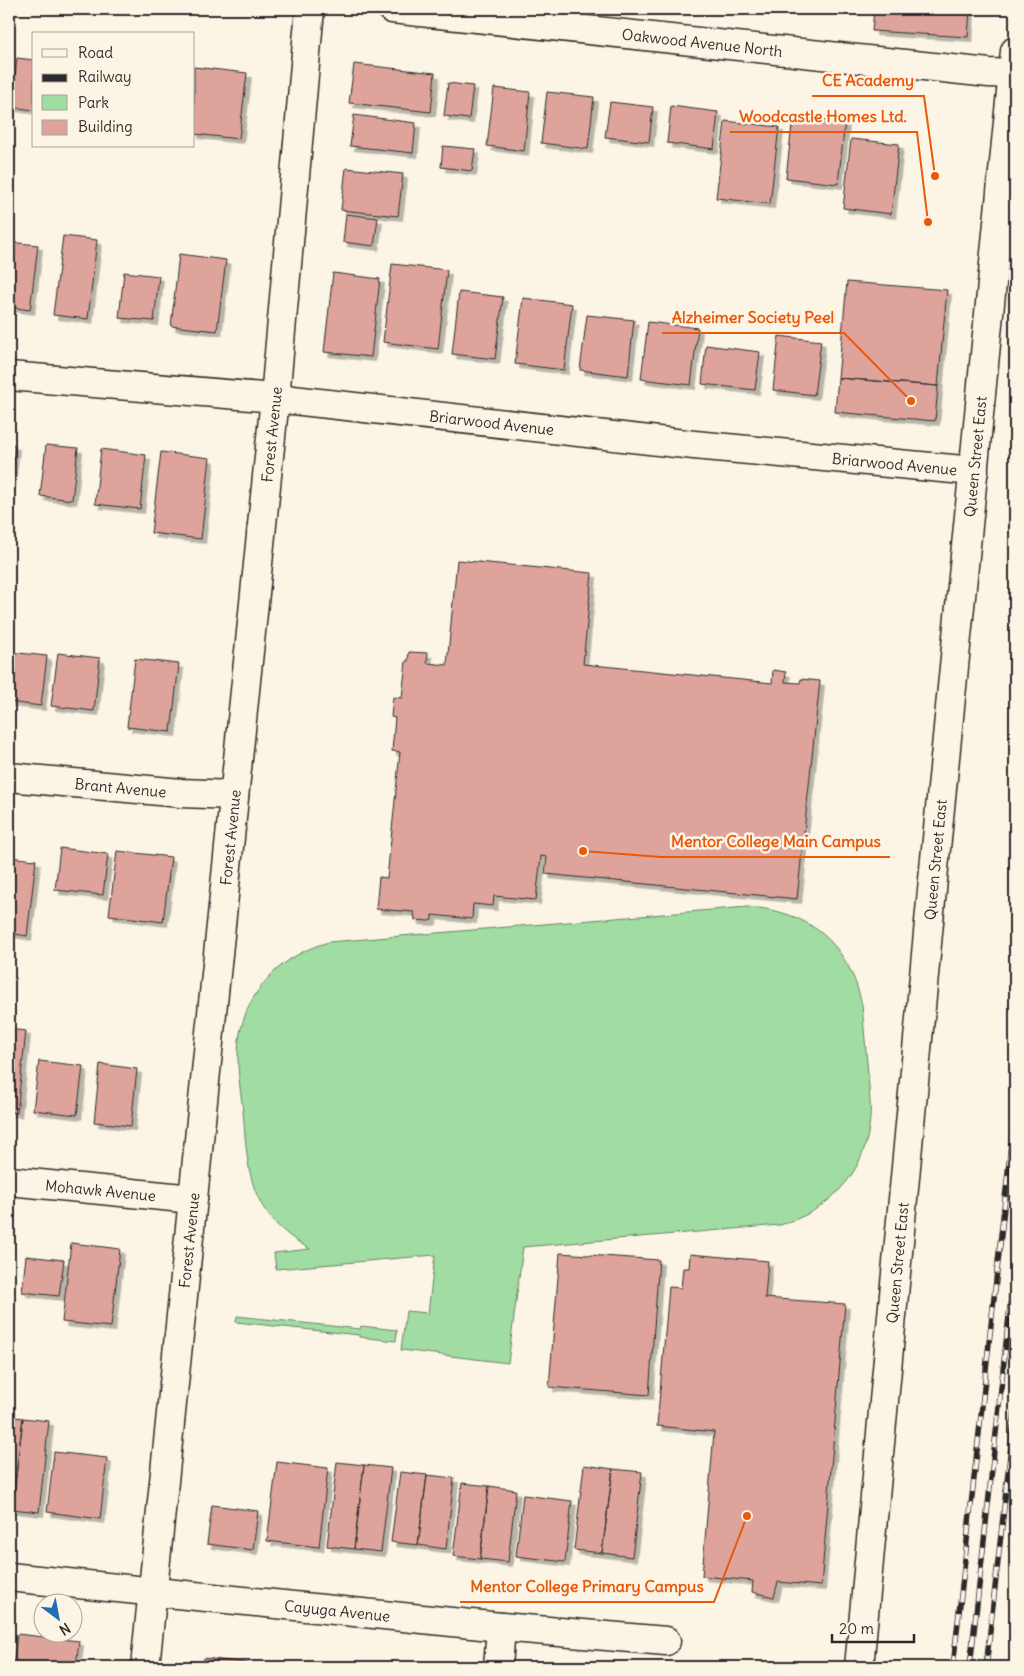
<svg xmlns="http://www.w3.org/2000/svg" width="1024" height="1676" font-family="Delius,sans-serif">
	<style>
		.green { fill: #a1dca2; stroke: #668466 }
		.building { fill: #dea49c; stroke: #2b2b2b; filter: url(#shadow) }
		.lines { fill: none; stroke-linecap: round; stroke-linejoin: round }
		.minor-casing { stroke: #2b2b2b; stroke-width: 31 }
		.minor { stroke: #fcf5e5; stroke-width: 28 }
		.rail-casing { stroke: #2b2b2b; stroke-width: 5.5 }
		.rail { stroke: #fcf5e5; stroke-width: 4; stroke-dasharray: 11; stroke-linecap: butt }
		.labels { text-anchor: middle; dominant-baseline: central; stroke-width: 5; stroke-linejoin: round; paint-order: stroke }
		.street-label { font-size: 15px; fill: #2b2b2b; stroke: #fcf5e5 }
		.leader { fill: none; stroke: #e8590c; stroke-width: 2 }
		.callout-dot { fill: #e8590c; stroke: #fcf5e5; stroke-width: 2 }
		.callout-label { font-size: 16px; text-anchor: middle; font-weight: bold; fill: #e8590c; stroke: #fcf5e5; stroke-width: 5; stroke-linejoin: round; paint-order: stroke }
	</style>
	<defs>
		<filter id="shadow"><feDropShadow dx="4.5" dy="4.5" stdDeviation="0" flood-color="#0004"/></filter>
	</defs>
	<rect width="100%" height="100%" fill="#fcf5e5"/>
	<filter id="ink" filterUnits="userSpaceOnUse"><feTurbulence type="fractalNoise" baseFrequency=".02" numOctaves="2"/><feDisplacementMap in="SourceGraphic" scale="10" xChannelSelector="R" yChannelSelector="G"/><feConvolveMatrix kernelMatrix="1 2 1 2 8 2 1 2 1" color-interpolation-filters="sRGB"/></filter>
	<g filter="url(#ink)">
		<path class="green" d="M747,907C809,910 849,944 862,1005C864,1028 866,1051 868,1074C869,1092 872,1109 869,1127C863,1177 826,1212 780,1225L523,1247L508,1363L401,1350L406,1311L428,1313L435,1255L276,1269L274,1253L310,1249C249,1215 248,1175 243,1111C240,1087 236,1063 239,1039C246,990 283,954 329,942Z
			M237,1316L360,1329L361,1326L397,1330L396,1341L359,1337V1335L236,1322Z"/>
		<path class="building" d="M874,9H970L968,37L872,31Z
			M17,58L34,60V110L11,107Z
			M354,64L435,73L431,112L349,103Z
			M194,67L247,73L239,139L194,134Z
			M448,83L473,86L469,119L444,116Z
			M494,88L530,92L524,151L487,146Z
			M547,92L594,97L588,149L541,143Z
			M610,102L653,107L649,142L605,137Z
			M671,106L718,112L714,149L667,143Z
			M354,115L416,123L413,153L350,146Z
			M793,116L845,122L838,184L786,178Z
			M725,121L779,127L770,204L716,198Z
			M851,139L899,144L891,214L843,208Z
			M443,146L475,149L472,171L441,167Z
			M346,168L403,174L398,216L341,210Z
			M346,214L378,218L374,246L343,242Z
			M63,236L97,240L88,319L53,315Z
			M9,242L38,245L30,310L9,307Z
			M179,254L226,260L217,331L171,326Z
			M392,264L447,270L438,349L383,342Z
			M124,272L159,276L154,321L119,318Z
			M333,273L380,279L371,357L324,352Z
			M847,282L947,290L938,386L838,378Z
			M459,292L503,297L495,359L452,354Z
			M523,298L572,304L564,370L515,364Z
			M587,315L634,320L628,376L580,370Z
			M648,322L698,328L691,385L641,379Z
			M779,336L821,341L814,395L773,390Z
			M706,345L760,352L755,390L702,384Z
			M838,378L938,386L935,421L835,412Z
			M9,444L15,445L9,498Z
			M46,445L78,448L72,500L40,496Z
			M101,449L146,455L140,509L95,504Z
			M161,452L210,458L201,539L151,533Z
			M457,560L592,573L583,664L772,683L773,670L786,672L785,682L800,683L801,679L820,681L797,899L545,874L547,857L541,856L536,900L494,896L493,906L473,904L472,919L432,915V920L429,921L415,920L414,912L376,909L379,877L387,878L400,752L392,751L395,718L391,717L393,697L402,698L406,661H408L409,652L428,653L427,663L447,665Z
			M9,652L47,656L41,706L9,702Z
			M58,653L100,658L94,711L51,706Z
			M135,659L179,664L171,732L127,727Z
			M60,848L108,854L103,895L55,890Z
			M117,851L171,857L163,922L109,915Z
			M9,857L36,860L27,936L9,933Z
			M9,1029L26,1031L17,1113L9,1112Z
			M39,1061L83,1066L77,1115L33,1110Z
			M100,1064L137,1069L131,1126L94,1122Z
			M71,1243L120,1249L111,1327L62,1322Z
			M560,1253L659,1260L649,1395L549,1387Z
			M690,1254L768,1261L765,1298L845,1304L821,1586L778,1582L774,1597L752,1592L753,1581L702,1576L714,1432L657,1426L669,1287L681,1288L683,1268H689Z
			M26,1256L64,1260L59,1296L22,1292Z
			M9,1416L23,1418L12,1509L9,1508Z
			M23,1418L49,1421L39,1512L12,1509Z
			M54,1452L107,1458L100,1519L47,1512Z
			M277,1462L328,1468L319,1547L267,1541Z
			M337,1462L364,1465L354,1549L327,1546Z
			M364,1465L391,1468L381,1552L354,1549Z
			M584,1465L613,1469L602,1553L574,1550Z
			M613,1469L642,1472L632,1557L602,1553Z
			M400,1472L427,1475L418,1545L391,1542Z
			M427,1475L454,1478L446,1549L418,1545Z
			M462,1483L489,1486L480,1559L453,1556Z
			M489,1486L516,1490L508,1562L480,1559Z
			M523,1495L572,1501L565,1562L516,1556Z
			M212,1505L258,1511L253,1550L207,1544Z
			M17,1634L79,1641L76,1667H13Z
			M204,1658L280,1667H203Z"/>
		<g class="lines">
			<g class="minor-casing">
				<g id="minor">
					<path id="s1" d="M392,9L989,73L1013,74"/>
					<path id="s2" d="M9,376L275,398L694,445L974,471"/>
					<path id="s3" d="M9,777L181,793L234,795"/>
					<path id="s4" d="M9,1181L193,1199"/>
					<path id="s5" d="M9,1577L501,1627L666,1641"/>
					<path id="s6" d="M145,1667L275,398L310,9"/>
					<path d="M498,1667L501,1627"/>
					<path id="s7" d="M859,1667L934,869L1015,51"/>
				</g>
			</g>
			<use href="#minor" class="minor"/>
			<g class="rail-casing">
				<path id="rail" d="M953,1667L1015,1109
					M970,1667L1015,1262
					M986,1667L1015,1411"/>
			</g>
			<use href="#rail" class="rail"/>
		</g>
	</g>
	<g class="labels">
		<g class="street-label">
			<text stroke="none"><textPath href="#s1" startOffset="312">Oakwood Avenue North</textPath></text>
			<text stroke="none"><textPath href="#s2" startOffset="485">Briarwood Avenue</textPath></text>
			<text stroke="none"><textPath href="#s6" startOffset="1239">Forest Avenue</textPath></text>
			<text stroke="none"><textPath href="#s7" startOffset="1216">Queen Street East</textPath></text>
			<text stroke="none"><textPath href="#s2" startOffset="890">Briarwood Avenue</textPath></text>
			<text stroke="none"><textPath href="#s3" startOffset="112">Brant Avenue</textPath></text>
			<text stroke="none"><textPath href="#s6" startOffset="834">Forest Avenue</textPath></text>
			<text stroke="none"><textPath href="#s7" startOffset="811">Queen Street East</textPath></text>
			<text stroke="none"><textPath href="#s4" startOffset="92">Mohawk Avenue</textPath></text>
			<text stroke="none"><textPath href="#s6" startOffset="429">Forest Avenue</textPath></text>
			<text stroke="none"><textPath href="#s7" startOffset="406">Queen Street East</textPath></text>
			<text stroke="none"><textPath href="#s5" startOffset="330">Cayuga Avenue</textPath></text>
		</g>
	</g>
	<path class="leader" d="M935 176L924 96H812M928 222L917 132H730M911 401L844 333H662M583 851L661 857H890M747 1516L714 1602H460"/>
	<g class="callout-dot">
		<circle cx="935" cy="176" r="5"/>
		<circle cx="928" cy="222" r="5"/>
		<circle cx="911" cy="401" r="5"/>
		<circle cx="583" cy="851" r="5"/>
		<circle cx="747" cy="1516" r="5"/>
	</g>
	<g class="callout-label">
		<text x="868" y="86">CE Academy</text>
		<text x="823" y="122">Woodcastle Homes Ltd.</text>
		<text x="753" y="323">Alzheimer Society Peel</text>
		<text x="776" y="847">Mentor College Main Campus</text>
		<text x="587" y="1592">Mentor College Primary Campus</text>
	</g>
	<rect width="1024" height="1676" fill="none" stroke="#fcf5e5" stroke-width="30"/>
	<rect x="15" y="15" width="994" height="1646" fill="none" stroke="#2b2b2b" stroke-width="2" filter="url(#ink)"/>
	<rect x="32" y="32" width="162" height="115" fill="#fcf5e5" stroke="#a8a49b"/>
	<rect x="42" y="49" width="25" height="8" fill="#fcf5e5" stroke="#a8a49b"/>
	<text x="78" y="58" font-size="15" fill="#2b2b2b">Road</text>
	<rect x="42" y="74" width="25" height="8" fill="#2b2b2b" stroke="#a8a49b"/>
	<text x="78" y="82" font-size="15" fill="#2b2b2b">Railway</text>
	<rect x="42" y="95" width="25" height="15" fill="#a1dca2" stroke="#a8a49b"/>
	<text x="78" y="108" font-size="15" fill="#2b2b2b">Park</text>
	<rect x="42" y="120" width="25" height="15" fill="#dea49c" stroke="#a8a49b"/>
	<text x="78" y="132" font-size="15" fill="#2b2b2b">Building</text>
	<g transform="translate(58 1618) rotate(148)"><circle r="24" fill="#fcf5e5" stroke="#a8a49b"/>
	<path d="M0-4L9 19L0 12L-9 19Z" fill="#1f6fb2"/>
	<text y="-8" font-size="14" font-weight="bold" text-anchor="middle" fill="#2b2b2b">N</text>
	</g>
	<path d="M832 1634v8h82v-8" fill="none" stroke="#2b2b2b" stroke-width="2.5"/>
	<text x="839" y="1634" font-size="15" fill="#2b2b2b" stroke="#fcf5e5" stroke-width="4" paint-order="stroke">20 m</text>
</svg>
